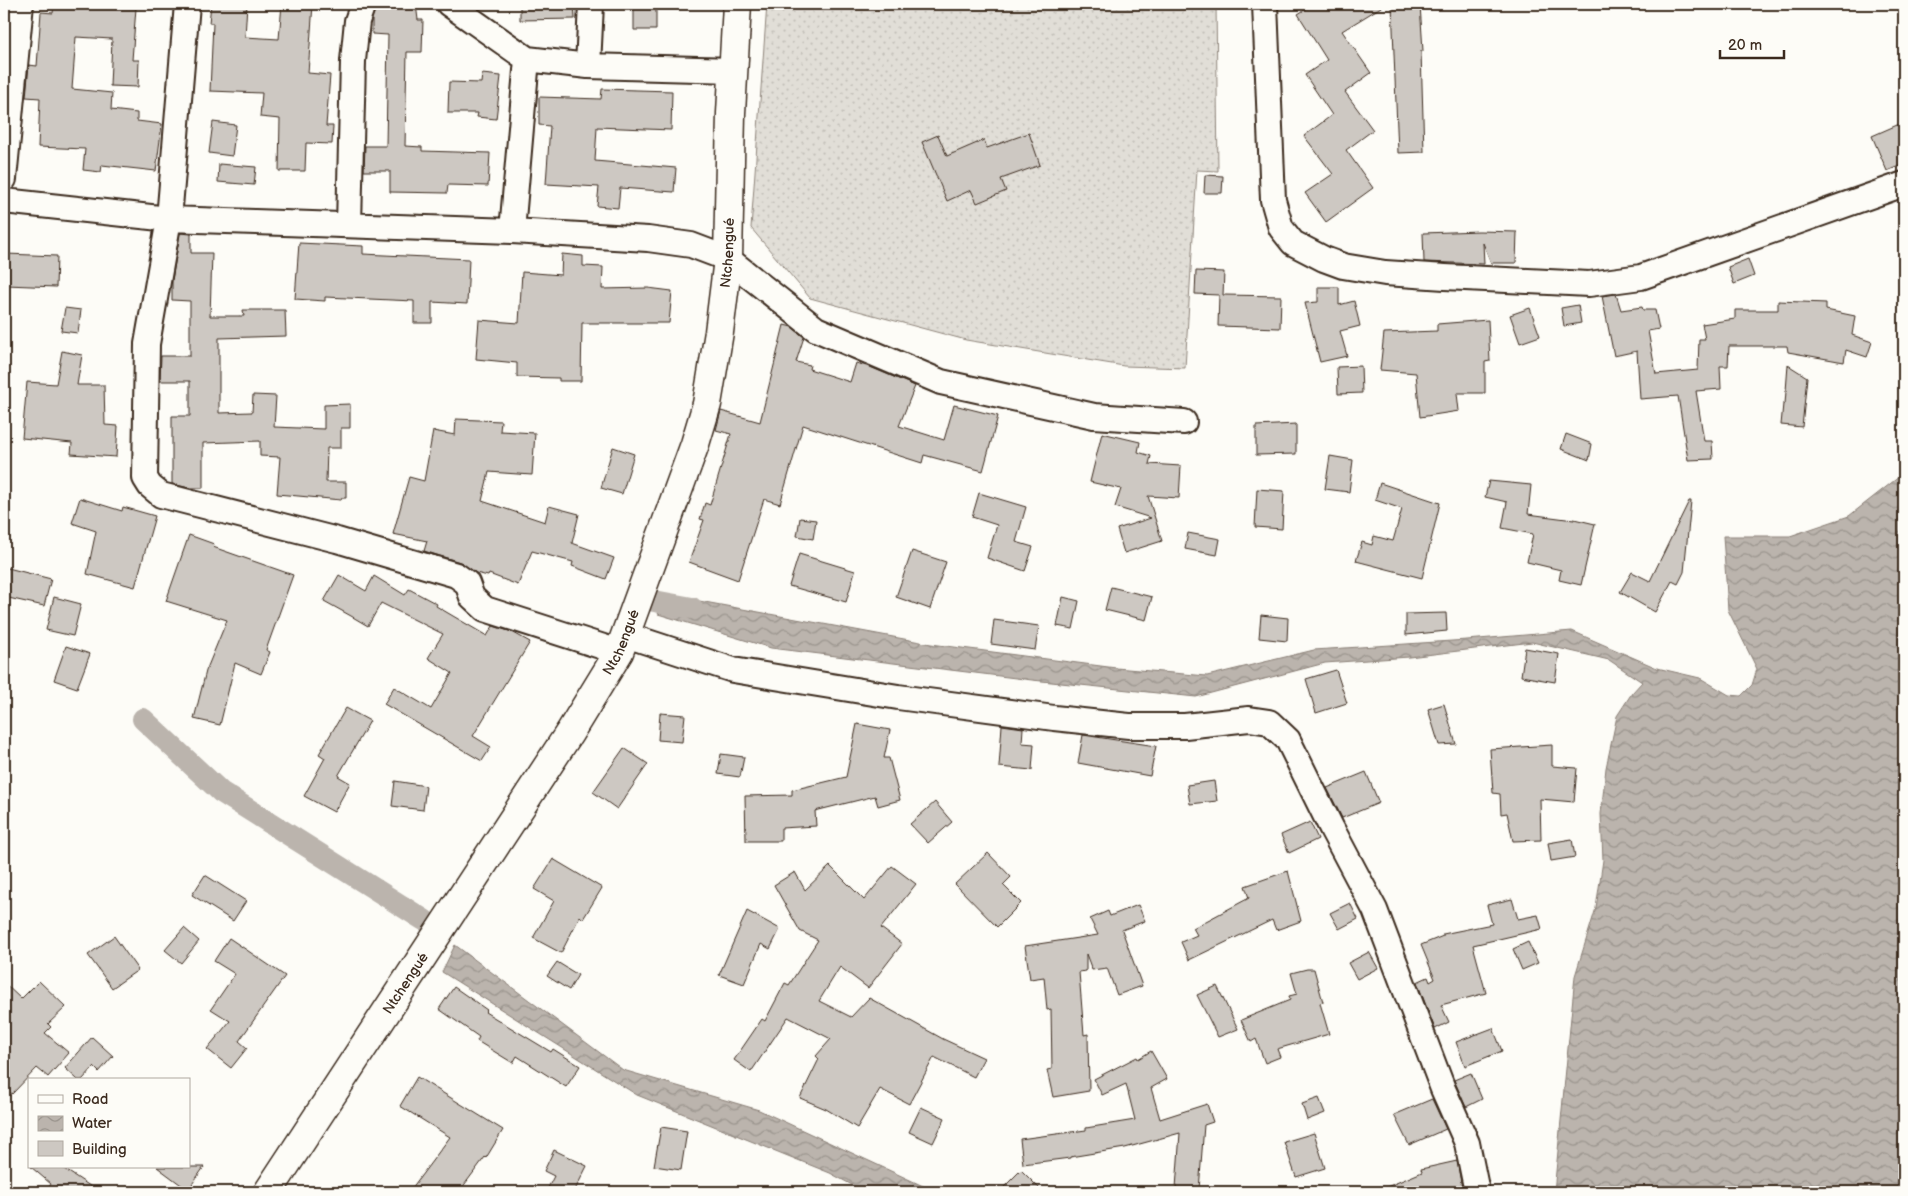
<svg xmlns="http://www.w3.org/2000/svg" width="1908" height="1196" font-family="'Balsamiq Sans',sans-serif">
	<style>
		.grass { fill: url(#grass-dots); stroke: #8e847a }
		.water { fill: url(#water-waves); stroke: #887d74 }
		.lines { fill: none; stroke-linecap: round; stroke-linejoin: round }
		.canal { stroke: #bbb4ad; stroke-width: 22 }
		.building { fill: #cdc8c2; stroke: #3b2a1e }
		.minor-casing { stroke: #3b2a1e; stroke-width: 28 }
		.major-casing { stroke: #3b2a1e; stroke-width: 31 }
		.minor { stroke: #fdfcf7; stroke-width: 24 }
		.major { stroke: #fdfcf7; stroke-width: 28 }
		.labels { text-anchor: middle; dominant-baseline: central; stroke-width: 4; stroke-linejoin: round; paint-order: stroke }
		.street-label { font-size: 14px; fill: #3b2a1e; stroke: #fdfcf7 }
	</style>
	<defs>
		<pattern id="grass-dots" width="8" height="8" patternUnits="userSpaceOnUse" patternTransform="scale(1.25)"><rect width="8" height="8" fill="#e1ded7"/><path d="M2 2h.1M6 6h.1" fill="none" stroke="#c2bfb8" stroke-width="1.8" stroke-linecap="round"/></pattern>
		<pattern id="water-waves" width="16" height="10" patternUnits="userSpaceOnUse" patternTransform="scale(1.25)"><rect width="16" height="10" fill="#bbb4ad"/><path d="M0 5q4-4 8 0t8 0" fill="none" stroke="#99938c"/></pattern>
	</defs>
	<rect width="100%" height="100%" fill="#fdfcf7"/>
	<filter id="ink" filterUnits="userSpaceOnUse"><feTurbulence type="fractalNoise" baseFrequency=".02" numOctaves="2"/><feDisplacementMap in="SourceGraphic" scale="10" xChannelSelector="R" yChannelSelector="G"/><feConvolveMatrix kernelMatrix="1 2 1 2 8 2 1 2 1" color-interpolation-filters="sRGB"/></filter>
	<g filter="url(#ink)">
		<path class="grass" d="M767,4H1216L1218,171L1197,170L1185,368L1124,366L966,340L810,298L751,228Z"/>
		<path class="water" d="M1904,473V1192H1554L1575,976L1596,908L1603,860L1601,814L1606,768L1617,716L1632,693L1642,682L1609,660L1532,642L1409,657L1325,663L1196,697L1032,680L771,648L658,614L667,595L931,644L1116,668L1207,676L1314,650L1467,640L1572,631L1657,668L1700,678L1729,695L1741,696L1752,685L1757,669L1728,610L1723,536H1790L1849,516Z
			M455,945L623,1070L759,1110L936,1192H865L830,1173L637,1095L442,972Z"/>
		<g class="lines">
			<path class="canal" d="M654,601L692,608
				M143,719L221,792L424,920"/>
		</g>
		<path class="building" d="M54,4H86V5L136,8L132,60H139L138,87L110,86L112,39L76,37L72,89L112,93L111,110L137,113V121L162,124L156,171L102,165L101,172L83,170L85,149L38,147L40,98L26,97L29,65L37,66L41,12L53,13Z
			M211,4H247L245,37L279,39L282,4H313L308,73L330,75L326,126H333L332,144L306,143L305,171H279L280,119L260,117L262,93L210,91L213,23H209Z
			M376,4H416L418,20H423L422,52H407L405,146L422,147V151L490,153L488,186L448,185L447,193L390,192V171H364L365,146H386L388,35L372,34V18Z
			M520,4H574L575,19L520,20Z
			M1314,4H1386L1342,31L1371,73L1345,92L1373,130L1346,150L1373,188L1326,222L1305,193L1333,174L1304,136L1332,115L1305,75L1327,60L1298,14Z
			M1392,4H1420L1423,51H1421L1424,152L1398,153Z
			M634,6H656V30H634Z
			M482,74L501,76L496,119L477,117L478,113H448L449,82L481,83Z
			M602,89L672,91L671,130L597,127L595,161L676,168L674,192L620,188L618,208L597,206L599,187L546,184L550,126L539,125V97L601,99Z
			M213,122L236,125L232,156L209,153Z
			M1904,122V164L1887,171L1872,136Z
			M1029,133L1040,165L1001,179L1006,191L977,203L971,190L947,201L922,142L938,135L947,156L984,140L987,148Z
			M219,164L256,167L254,185L218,182Z
			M1205,175L1223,176L1222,193H1204Z
			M1479,231L1517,232L1516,263H1491L1483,243L1484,264L1424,262L1423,233Z
			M180,233L191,234V253H212L210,316H244L243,310H285L286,336L219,338V413L252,412L253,395L276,396L274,427L324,429V405L350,404V428H341V448H327L326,482H346V498H341V500L277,494L280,457L260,456V441L203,443V488H190L172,484V416H190V381H160L161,356H190V301L172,300V280Z
			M299,243L363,246V254L469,259L467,304L432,302V323H414V301L325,297V301L295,299Z
			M6,254L57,256L56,287L6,285Z
			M562,254L583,256V266L603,267L602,289L648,288L672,291L669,323H582L581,381H559V378L517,377V363L476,359L479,320L519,323L522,272L561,275Z
			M1748,259L1754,276L1734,284L1728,267Z
			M1196,271L1224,272L1223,295L1281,296L1280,328L1218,326L1219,295L1195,294Z
			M1318,287H1339V305L1354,301L1360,326L1340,331L1347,356L1320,362L1305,303L1318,302Z
			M1616,294L1621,310L1642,307L1643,310H1655L1659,329L1648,331L1656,374L1698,370L1699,339H1705L1702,324L1735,319V310H1778V301L1826,303V310L1855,316L1852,335L1872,342L1867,357L1846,350L1844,362L1788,352L1787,346H1729L1728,366H1720L1721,389L1696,391L1704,441H1712L1713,459L1688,460L1678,396L1640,399L1637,351L1614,356L1602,296Z
			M1578,305L1581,323L1564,326L1561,308Z
			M65,308L81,310L78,333L61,331Z
			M1530,308L1540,336L1520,343L1510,315Z
			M1488,320L1490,361L1485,362V393H1457L1459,411L1420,417L1416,373L1380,370L1384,333L1437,331V324Z
			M784,325L792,327L804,337L796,362L810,365L809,369L850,382L856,363L870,367L915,386L899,426L944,440L954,405L998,416L983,471L924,455L922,463L803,425L780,504L764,499L738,580L689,562L704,520L700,519L705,503L710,505L731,434L716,430L721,411L760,422Z
			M62,351L82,355L77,385H104L105,425L118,426L116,457L71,454L72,443L22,438L27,382L56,384Z
			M1788,365L1807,377L1802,427L1781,425L1783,404H1785Z
			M1361,366L1362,393L1338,394L1337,367Z
			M456,419L501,421L500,431L535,433L532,475L489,472L482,501L545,522L549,506L579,514L572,543L614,558L606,579L572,566L573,562L532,551L518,585L489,574L488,576L476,573L460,562L424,551L427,541L393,534L409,477L424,481L433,431L455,435Z
			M1296,424V454L1256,455V426Z
			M1102,433L1140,442L1138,452L1151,456L1149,464L1181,466L1179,498L1148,496L1162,541L1124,553L1117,529L1151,518L1115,507L1121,489L1090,482Z
			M1566,434L1592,444L1589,460L1561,449Z
			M613,447L634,454L622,494L601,488Z
			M1330,456L1353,460L1349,492L1325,489Z
			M1489,481L1531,485L1528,514L1574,520V519L1595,524L1581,585L1559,580L1561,570L1527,562L1533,534L1502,528L1507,502L1485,497Z
			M1380,483L1440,503L1422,578L1356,561L1362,542L1372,545L1374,536L1393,541L1402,509L1375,500Z
			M1257,489L1284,491L1282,529L1255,527Z
			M979,493L1026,507L1016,542L1033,547L1025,571L987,558L997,525L972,517Z
			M80,498L122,511L123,507L155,516L135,587L87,574L96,531L72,523Z
			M1689,501H1691L1684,572L1678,584L1672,581L1655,612L1620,592L1632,572L1650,581Z
			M800,518L816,520L813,539L797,536Z
			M1188,533L1220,539L1217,555L1185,549Z
			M189,535L214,544L213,547L293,575L266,650L270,652L261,674L235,663L220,725L194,719L206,671L227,620L166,601Z
			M912,551L946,562L930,609L896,597Z
			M799,554L855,571L846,602L789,586Z
			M4,567L51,579L44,606L4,597Z
			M339,575L366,591L374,576L405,595L409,589L437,604L436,606L487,636L493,626L512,632L530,642L473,736L491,747L482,761L384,704L394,687L431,709L452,673L428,658L443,634L381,603L368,626L351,616L324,601Z
			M1111,587L1152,597L1146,620L1105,610Z
			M54,597L81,604L73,636L46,630Z
			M1063,597L1079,601L1073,629L1057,626Z
			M1446,613L1447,631L1406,635V614Z
			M1261,615L1288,618L1287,641L1259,638Z
			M994,620L1039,626L1035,650L991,644Z
			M66,646L90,654L77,688L54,680Z
			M1525,648L1559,654L1555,682L1521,676Z
			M1336,670L1347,703L1316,713L1306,679Z
			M1444,704L1456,744L1439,745L1428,709Z
			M346,708L370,721L338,776L350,783L334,812L304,796L325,758L319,754Z
			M660,713L685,715L682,742L658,740Z
			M857,724L890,730L884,758H889L900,800L878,806L875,796L815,811L816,826L781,828V841H746L745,796L792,795V790L846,777Z
			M1002,725L1023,728L1022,743L1034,744L1032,770L999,767Z
			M1083,735L1156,746L1150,776L1078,763Z
			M1552,745V766L1577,768L1574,802L1540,799L1541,840L1513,841L1507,813L1501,814L1500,794L1493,793L1490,749Z
			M624,748L648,764L617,809L593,792Z
			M721,754L744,757L740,777L718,774Z
			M1366,772L1379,803L1342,818L1327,788Z
			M395,781L426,786L423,810L392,806Z
			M1214,781L1217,801L1190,804L1187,785Z
			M935,802L952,822L928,843L910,824Z
			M1310,822L1318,839L1289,853L1281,835Z
			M1572,839L1575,857L1551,861L1548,843Z
			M988,853L1011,877L1003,885L1021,903L997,927L955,884Z
			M553,859L602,888L583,919L580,916L561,953L533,938L554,901L534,889Z
			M830,866L864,900L892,866L916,884L881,928L902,944L868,988L840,967L819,1001L851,1017L869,998L943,1039L984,1058L974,1077L934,1057L909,1104L880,1089L857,1128L826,1109L800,1098L819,1059L816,1056L831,1039L788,1017L751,1072L734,1060L762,1019L765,1021L785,983L789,985L818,940L800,931L774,885L795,872L805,890Z
			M1288,871L1301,921L1276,930L1272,920L1189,960L1181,942L1197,935L1193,928L1249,898L1245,886Z
			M205,875L246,901L233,921L192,895Z
			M1512,899L1518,919L1538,915L1542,929L1473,945L1486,993L1441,1005L1449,1022L1435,1029L1417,982L1428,977L1430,982L1435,979L1421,945L1443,936V934L1492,924L1487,905Z
			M1350,903L1358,919L1339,929L1330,913Z
			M1138,905L1145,921L1122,930L1142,986L1117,995L1107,968L1092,970L1086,954V971L1079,972L1084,1035L1088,1034L1089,1091L1053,1097L1047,1070L1052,1069L1051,1009L1047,1010L1044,977L1030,979L1025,946L1098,935L1090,919L1108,911L1110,916Z
			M747,911L780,929L770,949L761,944L744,984L719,975Z
			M184,928L199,941L181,963L165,950Z
			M114,936L138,970L112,988L88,955Z
			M229,938L285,976L239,1041L247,1048L231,1068L207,1049L230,1021L211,1009L235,974L214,961Z
			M1528,942L1538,963L1522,970L1513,949Z
			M1369,952L1378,968L1357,979L1348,963Z
			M557,962L578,975L569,990L547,976Z
			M1307,969H1314L1323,1002L1320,1003L1329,1034L1277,1049L1280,1057L1265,1063L1256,1039L1251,1042L1241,1020L1290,1000L1289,996L1297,994L1291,973Z
			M39,981L66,1007L48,1024L51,1027L45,1033L69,1053L48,1077L37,1068L12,1094L4,1086V983L21,999Z
			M1217,986L1238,1029L1218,1037L1197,995Z
			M454,987L487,1010L485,1012L551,1052L553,1049L580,1066L566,1087L517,1056L513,1063L477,1041L479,1037L439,1009Z
			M1493,1028L1502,1051L1465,1066L1456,1042Z
			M92,1037L113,1056L99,1072L94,1067L82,1080H78L65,1068Z
			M1151,1051L1167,1079L1151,1088L1160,1119L1207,1104L1213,1122L1204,1125L1199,1190L1176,1188L1180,1133L1125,1148L1070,1157V1158L1023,1164L1020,1139L1086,1130V1128L1135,1120L1126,1084L1102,1095L1094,1079L1137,1057L1138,1059Z
			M1471,1073L1482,1099L1466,1107L1454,1080Z
			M417,1077L503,1130L486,1158L485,1157L459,1192H409L450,1137L400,1106Z
			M1319,1098L1325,1113L1307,1120L1302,1104Z
			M1432,1099L1446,1129L1409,1145L1394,1115Z
			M921,1107L945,1118L933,1143L909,1132Z
			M661,1127L687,1131L681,1170L654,1166Z
			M1314,1133L1325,1168L1296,1177L1284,1142Z
			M554,1150L587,1166L574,1192H546L554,1176L544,1171Z
			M1457,1161L1462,1188L1442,1192H1375L1422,1172L1421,1169Z
			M31,1167H61L99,1192H46L51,1184Z
			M157,1167H204L188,1190Z
			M1021,1170L1043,1192H999Z"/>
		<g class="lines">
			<g class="minor-casing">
				<path id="minor" d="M187,4L169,219L512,231L648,239L691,245L728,259L816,329L941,382L1094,416L1184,422
					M449,4L527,59L588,66L734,70
					M1265,4L1273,200L1281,228L1293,243L1324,259L1343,266L1385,273L1445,277L1589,284L1641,277L1904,184
					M588,66L591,4
					M4,179L21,4
					M4,201L169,219L147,344L145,478L150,486L161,495L337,540L456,575L467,583L472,597L485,609L619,652
					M349,225L353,61L357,21L363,4
					M512,231L527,59
					M626,635L733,670L898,697L1054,718L1129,726H1185L1249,719L1269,722L1288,740L1332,829L1375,910L1443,1089L1467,1143L1477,1192"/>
			</g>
			<g class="major-casing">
				<g id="major">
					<path id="s1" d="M268,1192L570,732L619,652L695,444L707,404L719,332L728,259L731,113L737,4"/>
				</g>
			</g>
			<use href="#minor" class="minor"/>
			<use href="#major" class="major"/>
		</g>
	</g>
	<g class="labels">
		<g class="street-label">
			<text stroke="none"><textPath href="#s1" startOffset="1060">Ntchengué</textPath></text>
			<text stroke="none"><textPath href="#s1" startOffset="654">Ntchengué</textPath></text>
			<text stroke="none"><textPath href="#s1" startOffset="250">Ntchengué</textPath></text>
		</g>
	</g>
	<rect width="1908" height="1196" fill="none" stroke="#fdfcf7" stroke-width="20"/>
	<rect x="10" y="10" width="1888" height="1176" fill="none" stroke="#3b2a1e" stroke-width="2" filter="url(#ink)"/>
	<rect x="28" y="1078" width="162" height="90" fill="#fdfcf7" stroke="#afa8a0"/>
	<rect x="38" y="1095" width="25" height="8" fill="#fdfcf7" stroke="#afa8a0"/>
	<text x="72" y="1104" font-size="15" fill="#3b2a1e">Road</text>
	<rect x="38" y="1116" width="25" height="15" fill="url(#water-waves)" stroke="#afa8a0"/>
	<text x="72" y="1128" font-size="15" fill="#3b2a1e">Water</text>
	<rect x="38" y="1141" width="25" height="15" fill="#cdc8c2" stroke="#afa8a0"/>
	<text x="72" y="1154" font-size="15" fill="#3b2a1e">Building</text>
	<path d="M1720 50v8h64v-8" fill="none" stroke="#3b2a1e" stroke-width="2.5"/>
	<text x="1728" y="50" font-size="15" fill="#3b2a1e" stroke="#fdfcf7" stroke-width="4" paint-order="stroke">20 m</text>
</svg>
